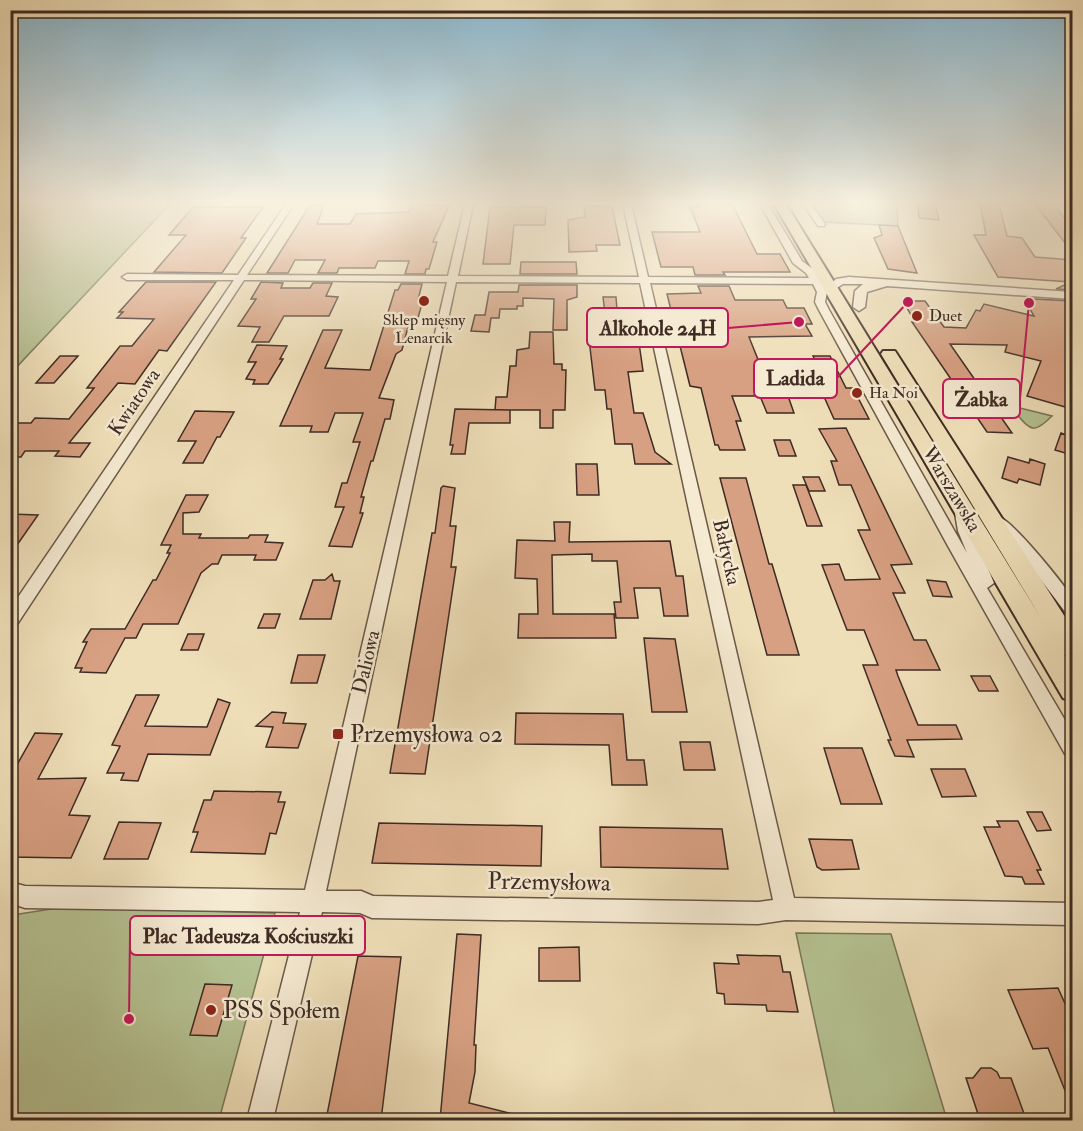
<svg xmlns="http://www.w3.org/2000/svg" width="1083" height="1131" font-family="'IM FELL Double Pica',serif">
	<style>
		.green { fill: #b5c292; stroke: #7a765a; stroke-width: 1.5 }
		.building { fill: #d7a082; stroke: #3e2b23; stroke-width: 1.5 }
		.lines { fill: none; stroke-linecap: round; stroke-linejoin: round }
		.minor-casing { stroke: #6a5848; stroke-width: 3 }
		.tertiary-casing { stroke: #6a5848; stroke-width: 3 }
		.primary-casing { stroke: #3e2b23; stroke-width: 4 }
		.minor { fill: #f5ead2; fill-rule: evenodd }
		.tertiary { fill: #f5ead2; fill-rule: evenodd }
		.primary { fill: #efdfb9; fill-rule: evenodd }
		.poi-dot { fill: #8f2418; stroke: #f5ead2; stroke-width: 2 }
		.labels { text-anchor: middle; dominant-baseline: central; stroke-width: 5; stroke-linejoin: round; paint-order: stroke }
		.far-poi-label { font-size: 16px; fill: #3e2b23; stroke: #f5ead2; text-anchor: start }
		.street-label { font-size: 20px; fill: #3e2b23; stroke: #f5ead2 }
		.near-poi-label { font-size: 24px; fill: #3e2b23; stroke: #f5ead2; text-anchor: start }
		.near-street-label { font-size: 24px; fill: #3e2b23; stroke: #f5ead2 }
		.leader { fill: none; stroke: #c2185b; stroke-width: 2 }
		.callout-dot { fill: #c2185b; stroke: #f5ead2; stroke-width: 2 }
		.callout { fill: #f5ead2; stroke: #c2185b; stroke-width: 2 }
		.callout-label { font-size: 21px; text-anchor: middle; font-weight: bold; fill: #3e2b23 }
	</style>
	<rect width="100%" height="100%" fill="#efdfb9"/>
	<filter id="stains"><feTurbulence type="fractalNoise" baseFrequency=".00333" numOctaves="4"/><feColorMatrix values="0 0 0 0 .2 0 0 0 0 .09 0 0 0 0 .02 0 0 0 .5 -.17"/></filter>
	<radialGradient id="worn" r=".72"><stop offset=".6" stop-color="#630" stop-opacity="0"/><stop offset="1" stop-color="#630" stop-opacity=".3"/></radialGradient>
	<path class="green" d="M11,204H170L11,373L10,204Z
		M812,204H897L898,226L824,222Z
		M1020,408L1052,416C1036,432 1031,433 1017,414Z
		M99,908L275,913L219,1120H11L10,917L13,915L51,909Z
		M796,933L891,934L947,1120H836Z"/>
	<path class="building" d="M412,204L449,206L433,242H437L429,269H426L425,274H405L409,261H378L375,268H339L337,273H318L325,260H295L288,273H267L310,205H324L317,224H350L356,214L409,212Z
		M697,204H732L757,254H780L790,272H723L725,275H695L693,267H661L652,232H700L690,207H699Z
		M918,204H935L939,220L919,218Z
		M980,204H999L1007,236L1022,238L1035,257L1072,260V290L1056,289L1071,282L998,277L974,235H986Z
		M1035,204H1053L1072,227V252Z
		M584,206H612L620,245H596L597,251L569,252L568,220L585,217Z
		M193,207H263L241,238H246L222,273L154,272L186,235H169Z
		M490,207H546L545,225H514L510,264H483Z
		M879,225L898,226L917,273L888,269L874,238L882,235Z
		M521,262H576L577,274H520Z
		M146,282H216L167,351L159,350L135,384L118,383L69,443H90L80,457L55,456L59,451H25L21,457H10V423H31L35,418L69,419L94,388H87L120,346H132L154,319L117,318L123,312H119Z
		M261,282L283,283L281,288H310L313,283H332L326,296L338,297L329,316H284L269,342H252L260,327L238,326L256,299H251Z
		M401,284H422L418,300H423L416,325L408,327L402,350L396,354L379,398L394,400L390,419H385L373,461H371L361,497H364L360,513H363L352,547L329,546L344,507H335L342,483H347L360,442H353L363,413H335L328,432H310L312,426H280L323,330H342L325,368L370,370L395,290H398Z
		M519,285H577V297L567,300V330H553L554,299L523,298V306H517V309H500L499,318H491L489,332L471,331L475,315H485L489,292H518Z
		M698,286H729L735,300H783L787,308H804L812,324H805L812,336L749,337L763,372H786L796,396H788L794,413H767L760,396H732L741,421H736L745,450H720L718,445H715L701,388L690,386L667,294L701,293Z
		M603,297H616L617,310H622L629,343H639L643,371L628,372L634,413H643L655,452L671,464H635L632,444H615L611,409H607L605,390H595L589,339H608Z
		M1034,299L1072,301V409L1027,396L1041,361L1005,352L1007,345L950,344L1012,433L987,432L912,322H915L903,301H925L944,327L966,328L976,310L980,311L984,304L1034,316L1026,302Z
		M530,332H553L554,364H562V370H566L565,410H553V428H540V410H495L496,397H507L510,366H516L517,350L529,348Z
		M257,345L287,346L280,359H283L268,384H253L255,380L246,379L256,362H248Z
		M60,356H78L54,383H36Z
		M813,356H830L846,388H853L869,419H834L821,390H830Z
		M455,409L510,410V423H469L465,454H451L453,445H450Z
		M195,411L234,412L220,437H217L203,463H183L196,441H178Z
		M846,428L912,564L891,565L905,593H893L914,640H926L940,670H896L898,676L918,725H956L962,739L907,740L914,757L895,756L888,740H891L863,665H878L864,630H847L822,565L839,564L845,580L880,579L858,530H870L851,485H839L831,461H837L819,429Z
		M1061,433L1072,437V455L1055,450Z
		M774,440H790L796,456H779Z
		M1008,457L1029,463L1030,459L1045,464L1040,485L1019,479L1017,483L1002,478Z
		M576,464H597L599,495H577Z
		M803,477H819L825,491H809Z
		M720,478H746L769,564H772L799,655H767Z
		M793,485H806L822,526H807Z
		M443,486L455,488L450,526H456L451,567H456L425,774L390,773L431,539L432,533H435L441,488Z
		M186,495H208L199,512L183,513V534H201L199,538H248L250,535H268L265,542L283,543L276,560H254L256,555H222L218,564H212L201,573L178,624H143L136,638H125L106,673L80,672L82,668H75L87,642H83L91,629H125L153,580H156L170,553H167L171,545H161Z
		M10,514L38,515L10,555Z
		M554,522H570L569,542L670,541L676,576H683L688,616H664L660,588H634L638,618H616L614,602H621L617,561H592V554L552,555L553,614H614L616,638H518L519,614H538L537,579L515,578L517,540L555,541Z
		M332,574L334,581H340L331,619H300L313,580H325Z
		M927,580L946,582L952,597L933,596Z
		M264,614H280L275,628H258Z
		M188,634H204L198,650H181Z
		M644,638L675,639L687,712H652Z
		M298,655H325L317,683H291Z
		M971,676H990L998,691H979Z
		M136,695H159L145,726L207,727L218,699L230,703L210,755L148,754L138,781L121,780L124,773H107L120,746L112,745Z
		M272,712L286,713L283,723L306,724L298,748L266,747L273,727L256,726Z
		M516,713L623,714L627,760H644L647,785H612L609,745L515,744Z
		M35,733L62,734L38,779L86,778L69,815L90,816L71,858L10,857V777Z
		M680,742H710L715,770H684Z
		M824,748H862L882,804H841Z
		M931,769H965L976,796L942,797Z
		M214,791L281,792L278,802H285L276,834L270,833L265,854L191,852L198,832H193L204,800H211Z
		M1027,812H1042L1051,830L1037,831Z
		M997,821H1018L1041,870H1037L1044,884H1025L1022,877L1005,876L984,827H1000Z
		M119,822L161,823L148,859H104Z
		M379,823L542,826L541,866L372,863Z
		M600,827L722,829L728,869L601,867Z
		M809,839L852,840L859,869L822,870L817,867Z
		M457,934L481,935L474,1045H476L475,1072L469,1103L517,1115V1120H480L464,1117L462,1120H440Z
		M579,947L580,981H539V948Z
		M737,955L780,956L783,972H790L798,1012L767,1011L766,1005L725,1004L724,994L717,993L714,963L739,964Z
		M358,956L401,957L381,1120H326Z
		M205,984L232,985L217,1036L190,1035Z
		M1058,988L1072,1019V1108L1048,1048L1033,1049L1008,990Z
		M981,1068H991L997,1072L1000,1078H1011L1026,1119L980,1120L966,1078H973Z"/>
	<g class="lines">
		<g class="minor-casing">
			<path id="minor" d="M286,204H294L247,275L448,276L465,204H473L458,276L639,277L623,204H631L648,277L809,278L806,273L793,263L760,204H768L802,261L813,269L827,292L825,302L829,310L967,553L958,531L955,513L962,508L969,513L972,531L994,583L987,588L1072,732V756L1065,754L948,546L819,310L815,302L817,292L813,284L650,283L794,898L1072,903V925L786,920L758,924L372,918L360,913L322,912L273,1120H247L300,912L25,908L10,903V882L25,886L305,890L447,282L244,280L16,626L10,628V609L234,280H127L122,277L127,274L238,275ZM456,282L640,283L773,900L758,902L373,896L361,891H326Z
				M803,204H811L825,224L824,226H818Z
				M999,517C1013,521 1062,582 1071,596C1074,601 1072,609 1072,615L1066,613L1015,546L994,525L992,522Z"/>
		</g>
		<g class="tertiary-casing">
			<path id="tertiary" d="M849,277L1072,292V299L887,286L867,292L865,307L859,311L853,307L855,291L863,284H843L832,291L826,288L836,279Z"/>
		</g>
		<g class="primary-casing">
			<path id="primary" d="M774,204H786L1041,618L881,354L883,351H895L897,354L1072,628V657L1064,655L1072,669V701L1063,698Z"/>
		</g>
		<use href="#minor" class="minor"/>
		<use href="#tertiary" class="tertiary"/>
		<use href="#primary" class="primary"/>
	</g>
	<linearGradient id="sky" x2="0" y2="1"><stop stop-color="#89b8d0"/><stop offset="0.56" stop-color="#f8f1e0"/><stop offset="1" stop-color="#f8f1e0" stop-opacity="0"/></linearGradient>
	<rect width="1083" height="362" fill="url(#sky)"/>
	<g class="poi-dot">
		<circle cx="424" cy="301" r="6"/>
		<circle cx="917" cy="316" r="6"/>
		<circle cx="857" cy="393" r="6"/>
		<rect x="332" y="728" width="12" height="12" rx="3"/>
		<circle cx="211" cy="1010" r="6"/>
	</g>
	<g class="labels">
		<g class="far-poi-label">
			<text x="929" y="316">Duet</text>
			<text x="424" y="320" text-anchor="middle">Sklep mięsny<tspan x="424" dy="18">Lenarcik</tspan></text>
			<text x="869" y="393">Ha Noi</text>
		</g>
		<g class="street-label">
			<text transform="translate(134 402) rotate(-56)">Kwiatowa</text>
			<text transform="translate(952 489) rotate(59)">Warszawska</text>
			<text transform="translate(727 552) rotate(77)">Bałtycka</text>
			<text transform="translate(366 662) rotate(-77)">Daliowa</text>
		</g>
		<g class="near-poi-label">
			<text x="350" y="734">Przemysłowa 02</text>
			<text x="223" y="1010">PSS Społem</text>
		</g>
		<g class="near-street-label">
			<text transform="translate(549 882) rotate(1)">Przemysłowa</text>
		</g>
	</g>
	<path class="leader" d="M799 322L728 328M908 302L837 378M1029 303L1020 399M129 1019L130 935"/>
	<g class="callout-dot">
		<circle cx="799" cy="322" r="6"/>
		<circle cx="908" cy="302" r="6"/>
		<circle cx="1029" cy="303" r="6"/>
		<circle cx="129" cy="1019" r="6"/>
	</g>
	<g class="callout">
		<rect x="587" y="308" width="141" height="39" rx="6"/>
		<rect x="754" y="359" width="83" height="39" rx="6"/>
		<rect x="943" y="379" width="77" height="39" rx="6"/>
		<rect x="130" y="916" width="235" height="39" rx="6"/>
	</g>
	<g class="callout-label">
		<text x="658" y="335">Alkohole 24H</text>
		<text x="795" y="385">Ladida</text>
		<text x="981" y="406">Żabka</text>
		<text x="248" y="943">Plac Tadeusza Kościuszki</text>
	</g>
	<rect width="1083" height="1131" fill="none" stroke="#efdfb9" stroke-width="36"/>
	<rect x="12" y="12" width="1059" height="1107" fill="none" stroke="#3e2b23" stroke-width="3"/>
	<rect x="18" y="18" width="1047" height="1095" fill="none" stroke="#3e2b23" stroke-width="1.5"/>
	<rect width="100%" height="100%" filter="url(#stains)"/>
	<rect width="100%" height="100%" fill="url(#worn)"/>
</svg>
